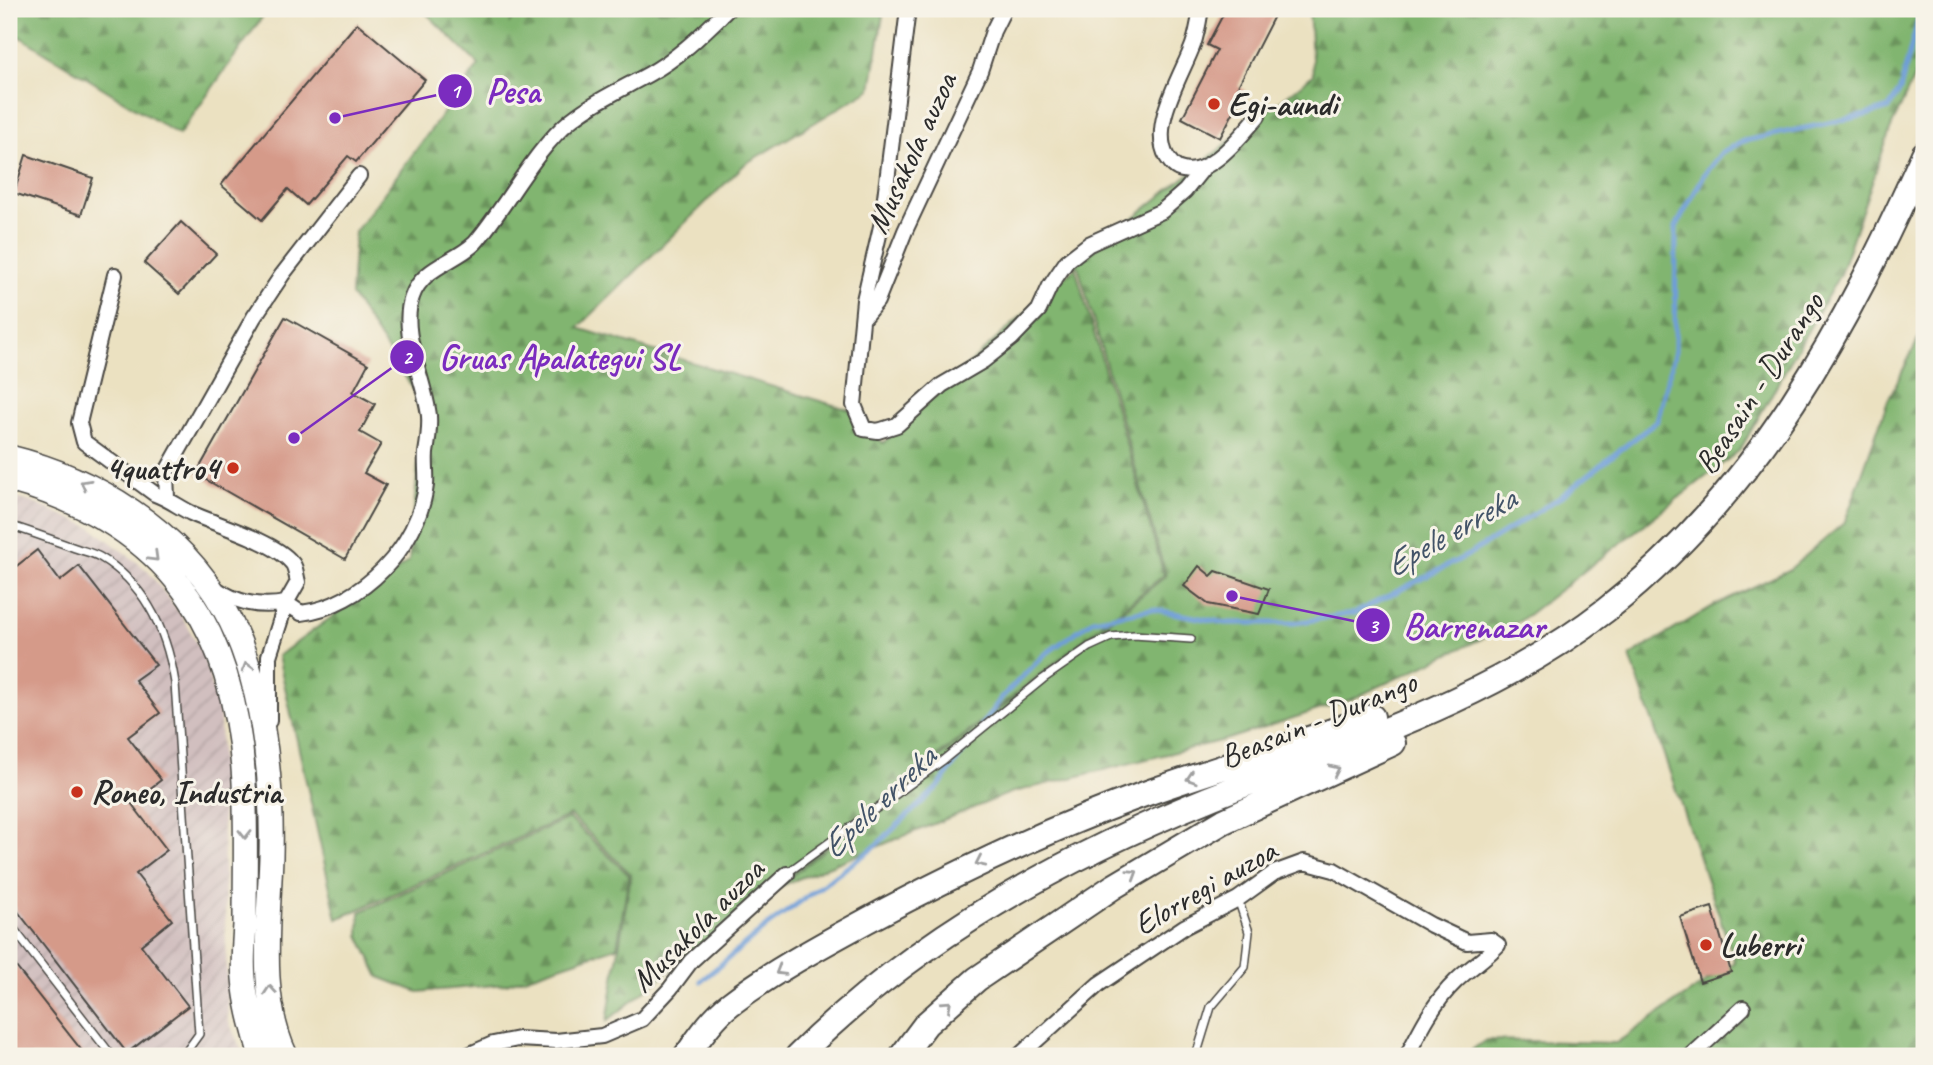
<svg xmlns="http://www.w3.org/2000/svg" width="1933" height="1065" font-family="Caveat,sans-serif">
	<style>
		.industrial { fill: url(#industrial-furrows) }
		.forest { fill: url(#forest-firs); stroke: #56704e; stroke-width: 2 }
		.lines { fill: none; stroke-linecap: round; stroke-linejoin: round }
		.stream { stroke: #6e9ed8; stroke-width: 5 }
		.building { fill: #d59a89 }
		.service-casing { stroke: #484642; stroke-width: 10 }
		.minor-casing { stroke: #484642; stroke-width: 18 }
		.primary-casing { stroke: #484642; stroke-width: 26 }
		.trunk-casing { stroke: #484642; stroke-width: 28 }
		.service { stroke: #fff; stroke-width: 7 }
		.minor { stroke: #fff; stroke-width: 14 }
		.primary { stroke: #fff; stroke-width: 23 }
		.trunk { stroke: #fff; stroke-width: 24 }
		.oneway { stroke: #a0a0a0 }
		.poi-dot { fill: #c8321e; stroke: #f7f3e8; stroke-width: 2.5 }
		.labels { text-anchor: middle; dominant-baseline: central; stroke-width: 6; stroke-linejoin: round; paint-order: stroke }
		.poi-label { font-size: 33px; font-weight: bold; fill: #2b2b2b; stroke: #f7f3e8; text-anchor: start }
		.street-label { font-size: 33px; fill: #2b2b2b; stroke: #f7f3e8 }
		.water-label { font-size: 35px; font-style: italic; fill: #425368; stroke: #f7f3e8 }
		.leader { fill: none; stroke: #7b2cbf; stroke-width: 2.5 }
		.callout-dot { fill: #7b2cbf; stroke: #f7f3e8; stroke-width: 2.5 }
		.mark-label { font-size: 21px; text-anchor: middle; font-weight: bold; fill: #fff }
		.callout-label { font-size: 35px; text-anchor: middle; font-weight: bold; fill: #7b2cbf; stroke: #f7f3e8; stroke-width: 6; stroke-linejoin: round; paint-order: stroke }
	</style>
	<defs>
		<pattern id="industrial-furrows" width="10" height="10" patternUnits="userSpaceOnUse" patternTransform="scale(1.75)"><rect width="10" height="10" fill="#d1bfbf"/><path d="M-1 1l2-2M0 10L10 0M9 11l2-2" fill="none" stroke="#b4a4a4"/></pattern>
		<pattern id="forest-firs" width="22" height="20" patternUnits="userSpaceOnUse" patternTransform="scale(1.75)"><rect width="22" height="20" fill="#81b570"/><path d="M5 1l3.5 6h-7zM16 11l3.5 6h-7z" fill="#6a935c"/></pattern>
	</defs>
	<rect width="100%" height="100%" fill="#f7f3e8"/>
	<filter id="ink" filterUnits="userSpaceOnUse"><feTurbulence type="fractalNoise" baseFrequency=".0143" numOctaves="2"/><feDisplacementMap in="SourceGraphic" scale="14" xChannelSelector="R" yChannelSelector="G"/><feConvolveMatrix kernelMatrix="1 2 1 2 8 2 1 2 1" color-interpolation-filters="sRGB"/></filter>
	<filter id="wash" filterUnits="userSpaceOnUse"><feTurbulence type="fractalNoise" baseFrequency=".00686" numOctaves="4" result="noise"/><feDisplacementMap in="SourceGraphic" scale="28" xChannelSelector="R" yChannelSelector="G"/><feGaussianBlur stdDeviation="1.57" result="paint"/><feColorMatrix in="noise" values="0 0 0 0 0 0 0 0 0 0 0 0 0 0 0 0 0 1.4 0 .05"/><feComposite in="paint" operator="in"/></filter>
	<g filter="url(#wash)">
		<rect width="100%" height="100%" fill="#ebe1c1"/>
		<path class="industrial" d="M9,496L31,502L91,527L147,570L180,613L203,654L220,715L228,1020L244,1056H9Z"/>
		<path class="forest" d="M9,9H268L179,135L9,30Z
			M422,9H519L509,24L521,9H884L871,89L745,164L578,328L850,410L883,443L1075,267L1164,575L607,1021L631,874L570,815L337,919L278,656L409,561L424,405L351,295L355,232L479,65Z
			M1309,9H1924V55L1890,130L1840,274L1740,450L1520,621L1352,699L1228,739L1010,793L778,887L1166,576L1078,266L1074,265L1313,75Z
			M1924,328V1056H1463L1486,1040L1616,1043L1735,962L1630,656L1715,605L1789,570L1845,522L1888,400Z
			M569,818L629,875L617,947L506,984L418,992L379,977L359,935L360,912Z"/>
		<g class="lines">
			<path class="stream" d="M982,725L1002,697L1044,655L1093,620L1152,609L1226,623H1294L1355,613L1468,555L1559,498L1657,421L1675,351L1676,227L1704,175L1722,152L1744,141L1866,115L1889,108L1900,90L1921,9
				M701,981L767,926L872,849L939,786L972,739"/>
		</g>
		<g id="blocks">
			<path class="building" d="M1226,9H1261L1274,16L1238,86L1245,90L1220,138L1182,118L1217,50L1207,45Z
				M357,23L425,80L356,162L348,156L306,205L288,189L262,220L221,185Z
				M26,155L93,178L81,215L14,193Z
				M181,222L216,254L179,294L144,263Z
				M285,317L368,364L353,392L375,404L360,432L381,444L364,473L386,485L345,559L196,474Z
				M37,550L60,581L79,566L156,665L135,680L160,713L128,737L161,780L131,803L167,850L136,874L172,920L141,945L188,1006L127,1053L9,900V572Z
				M1199,566L1211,576L1216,571L1269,589L1259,614L1208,604L1184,586Z
				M1712,907L1731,972L1700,982L1680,917Z
				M9,958L86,1056H9Z"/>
		</g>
	</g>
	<g filter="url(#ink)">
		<use href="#blocks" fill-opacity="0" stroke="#484642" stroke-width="2"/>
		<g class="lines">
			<g class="service-casing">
				<path id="service" d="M9,525C31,532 53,540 75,548C83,551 93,553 100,557C147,585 167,632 175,683L199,1034L183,1056
					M787,873L942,761L1043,679L1089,647L1111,637L1134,635L1191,639
					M9,923L112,1056
					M1196,1056L1211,1007L1245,967L1249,932L1238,899"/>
			</g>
			<g class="minor-casing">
				<path id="minor" d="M908,9L882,222L864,300L854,405L864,429L878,431L897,425L942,385L983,361L1012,338L1039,310L1050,286L1067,261L1089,244L1162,211L1185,191L1205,166
					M1201,9C1199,21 1197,34 1193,45C1182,75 1149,126 1167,157C1171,163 1175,169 1183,170C1209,177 1243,134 1258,116
					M115,275L79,423L84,442L155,494C169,499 180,508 193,514C218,525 275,542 291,562C296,566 296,576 298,582L286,603L269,656V721
					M863,318L877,301L905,231L980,71L993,31L1004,9
					M167,498L166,473L254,317L282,275L359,176
					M213,587C237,603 258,608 286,603L301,613C361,606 419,546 426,485C427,475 425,464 426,453C428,441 430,429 429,416C425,380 399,332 412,297C422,267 454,263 475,243C506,207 535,149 571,120C595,101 622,89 649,74C680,57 703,33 728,9
					M466,1056L493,1044L518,1039L556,1041L602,1036L642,1019L670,989L691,961L787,874
					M1019,1056L1099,984L1184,927L1238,899L1274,873L1304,862L1334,870L1431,925L1467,942L1491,940L1498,945C1485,959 1469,968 1456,981C1434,1002 1420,1030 1407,1056
					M1691,1056L1743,1008"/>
			</g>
			<g class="primary-casing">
				<path id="primary" d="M9,457C95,478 180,530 224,609C263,677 273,779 271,857C269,920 258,998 286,1056
					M9,480C178,526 242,639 245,808C246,847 245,886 245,925C244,943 242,961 244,978C246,1005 254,1031 261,1056"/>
			</g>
			<g class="trunk-casing">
				<path id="trunk" d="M686,1056C699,1038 713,1017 730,1004C772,972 820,946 866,921C958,872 1052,827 1150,792C1224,766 1299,744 1372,717
					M798,1056C913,941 1057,860 1208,799C1343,745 1489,701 1606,610C1759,490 1846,328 1924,154
					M902,1056L926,1024L977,979L1113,887L1224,821L1393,743"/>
			</g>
			<use href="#service" class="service"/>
			<use href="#minor" class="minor"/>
			<use href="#primary" class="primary"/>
			<use href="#trunk" class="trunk"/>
		</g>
		<defs><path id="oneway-chevron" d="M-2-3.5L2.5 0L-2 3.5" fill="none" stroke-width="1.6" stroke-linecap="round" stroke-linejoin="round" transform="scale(1.75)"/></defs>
		<g class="oneway">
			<use href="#oneway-chevron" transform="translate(85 484) rotate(-151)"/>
			<use href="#oneway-chevron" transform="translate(154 557) rotate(44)"/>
			<use href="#oneway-chevron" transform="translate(247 667) rotate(-106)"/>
			<use href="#oneway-chevron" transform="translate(1335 770) rotate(-25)"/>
			<use href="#oneway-chevron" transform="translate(1191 778) rotate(162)"/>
			<use href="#oneway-chevron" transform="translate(245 834) rotate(90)"/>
			<use href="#oneway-chevron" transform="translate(980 862) rotate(155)"/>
			<use href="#oneway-chevron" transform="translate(1133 874) rotate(-32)"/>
			<use href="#oneway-chevron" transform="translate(780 971) rotate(149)"/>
			<use href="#oneway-chevron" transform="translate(270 990) rotate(-95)"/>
			<use href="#oneway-chevron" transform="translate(947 1005) rotate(-42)"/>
		</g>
	</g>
	<g class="poi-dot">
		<circle cx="1214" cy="104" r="7"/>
		<circle cx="233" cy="468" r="7"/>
		<circle cx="77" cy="792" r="7"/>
		<circle cx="1706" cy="945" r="7"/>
	</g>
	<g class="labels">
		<g class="poi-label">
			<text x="1228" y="104">Egi-aundi</text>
			<text x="219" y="468" text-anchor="end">4quattro4</text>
			<text x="91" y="792">Roneo, Industria</text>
			<text x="1720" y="945">Luberri</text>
		</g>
		<g class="street-label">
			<text transform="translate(911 153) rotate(-65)">Musakola auzoa</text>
			<text transform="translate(1759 383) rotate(-57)">Beasain - Durango</text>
			<text transform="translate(1318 719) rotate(-22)">Beasain - Durango</text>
			<text transform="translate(1205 887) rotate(-30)">Elorregi auzoa</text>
			<text transform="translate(697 925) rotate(-45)">Musakola auzoa</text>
		</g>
		<g class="water-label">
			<text transform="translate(1450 532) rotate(-30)">Epele erreka</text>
			<text transform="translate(878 802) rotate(-44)">Epele erreka</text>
		</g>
	</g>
	<path class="leader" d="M335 118L455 91M294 438L407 357M1232 596L1373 625"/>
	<g class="callout-dot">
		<circle cx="335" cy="118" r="7"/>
		<circle cx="294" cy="438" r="7"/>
		<circle cx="1232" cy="596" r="7"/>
		<circle cx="455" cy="91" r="18"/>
		<circle cx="407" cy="357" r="18"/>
		<circle cx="1373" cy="625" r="18"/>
	</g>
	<g class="mark-label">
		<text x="455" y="98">1</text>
		<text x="407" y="364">2</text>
		<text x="1373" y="633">3</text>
	</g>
	<g class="callout-label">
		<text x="513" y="103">Pesa</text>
		<text x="560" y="369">Gruas Apalategui SL</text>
		<text x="1474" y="638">Barrenazar</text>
	</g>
	<rect width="1933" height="1065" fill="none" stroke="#f7f3e8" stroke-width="35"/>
</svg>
